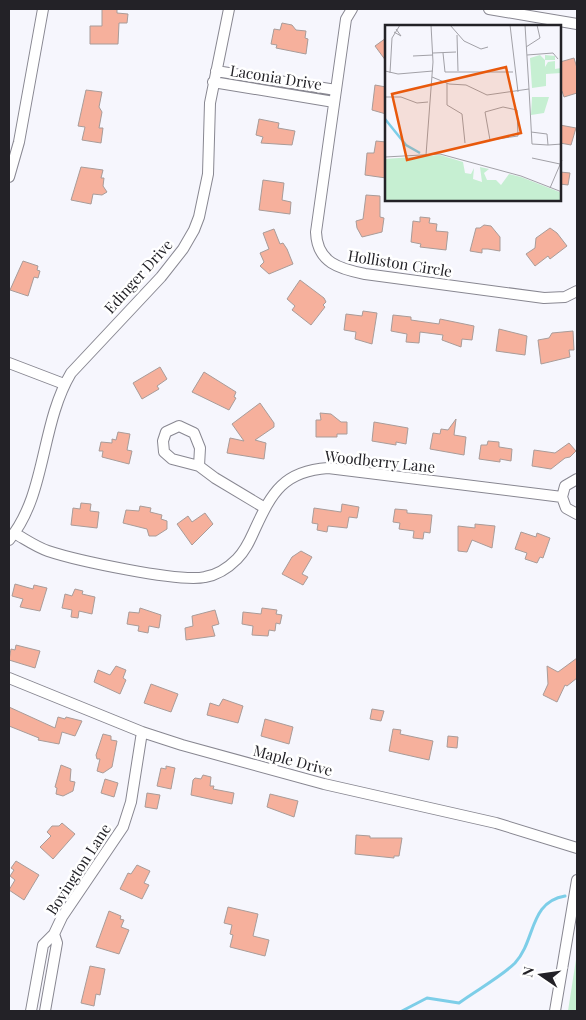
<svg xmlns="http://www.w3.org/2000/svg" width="586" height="1020" font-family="'Playfair Display',serif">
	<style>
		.green { fill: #c6efd2 }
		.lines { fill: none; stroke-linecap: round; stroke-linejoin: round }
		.stream { stroke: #7dcee8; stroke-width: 3 }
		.building { fill: #f6b09c; stroke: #a99c99 }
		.minor-casing { stroke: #888791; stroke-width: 12 }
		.minor { stroke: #fff; stroke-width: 10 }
		.labels { text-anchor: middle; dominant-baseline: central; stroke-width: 5; stroke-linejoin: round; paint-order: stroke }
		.street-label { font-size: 15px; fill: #232227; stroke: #fff }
		.inset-river { fill: none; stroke: #7dcee8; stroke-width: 2.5 }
		.inset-road { fill: none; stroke: #a2a1a7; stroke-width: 1 }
		.view { fill: #e8590c; fill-opacity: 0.15; stroke: #e8590c; stroke-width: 2.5 }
		.inset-edge { fill: none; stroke: #232227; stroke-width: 2.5 }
	</style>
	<rect width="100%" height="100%" fill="#f6f6fd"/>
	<path class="green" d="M577,953V1011H568Z"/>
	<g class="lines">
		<path class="stream" d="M402,1011L427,998L459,1003C475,991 501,977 515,963C536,940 529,902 565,896"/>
	</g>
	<path class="building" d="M102,9H117V13L128,14L127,23H119L118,44H90V26H102Z
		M282,23L292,25L296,30L306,31L305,38L308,39L306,54L276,48L277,45L271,44L274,29L280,30Z
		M386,38V61L375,46Z
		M574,58L577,68V93L564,97L562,91L560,92V62Z
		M375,85L386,87V114L372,110Z
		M86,90L102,92L99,107L102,112L99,128H103L101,143L82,140L85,127L78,126Z
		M259,119L279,123L278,128L295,131L292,145L261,143L263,137L256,135Z
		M560,125L576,128L571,145L560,143Z
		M376,141L386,142V178L365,175L367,153H374Z
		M81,167L103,170L101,178H104L103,186L107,192L102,195L93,194L91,204L71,200Z
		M560,172L570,173L568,185L560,184Z
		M263,180L284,183L282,200L291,202L290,214L259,210Z
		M366,195L380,196V217L384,218L382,232L362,237L357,228L356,221L363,219Z
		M420,217L430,218L429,223L437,224L436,231L448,232L446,250L420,247L421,244L411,242L413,221L420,222Z
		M484,225L491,226L500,237V251L488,249H482V253L470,251L476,228H480Z
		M550,228L557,233L567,246L550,259L548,256L535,266L526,254L535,248L536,238Z
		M274,229L280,244L283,243L287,249L293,264L269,274L260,266L264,262L260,253L269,249L263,233Z
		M23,261L38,266L37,270L40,271L38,278L34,277L28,296L10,290Z
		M300,280L324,298L326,302L323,305L325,307L311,325L292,310L295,306L287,299Z
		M363,311L377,313L372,344L355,339L356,332L344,330L346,314L362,316Z
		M393,315L411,317V320L439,324L440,319L474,326L472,340L462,339L461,347L442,340L443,335L420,332L419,343L406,342L407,334L391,331Z
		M499,329L527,336L525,355L496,351Z
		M573,331L574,350H569L570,357L541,364L538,340L549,338L552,333Z
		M160,367L167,379L157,386L159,389L142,399L133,383Z
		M204,372L236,392L234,397L236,398L229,410L192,392Z
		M260,403L274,423V427L255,440L266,443L264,459L227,453L230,438L244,441L232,424Z
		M320,413L331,414L341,422H347V434H337V437H316V420H321Z
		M456,419L454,435L466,437L464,455L430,449L433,433L440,434L441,429L448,430Z
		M374,422L408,428L406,444L396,442V445L372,441Z
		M118,432L130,434L127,450L132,451L129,464L102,457L103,451H99L101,442L112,443V439L116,440Z
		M488,441L499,442V447L512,449L511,461L500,459V462L479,459L481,445H487Z
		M569,443L576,451L570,457L565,458L551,469L532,466L534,450L555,453Z
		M81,503L91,504L90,511L99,512L97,528L71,525L73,508L80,509Z
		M342,504L359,507L357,518L349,517L347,528L328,526L327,532L317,530L318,524L312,523L314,508L341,512Z
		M140,506L151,508L150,512L162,515L161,519L167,521V529L156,536H149L147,529L123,523L126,510L139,511Z
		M395,509L407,510V513L432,515L430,533L424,532L423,539L413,538L414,531L399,529L400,523L393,522Z
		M205,513L213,524L192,545L177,524L188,516L192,522Z
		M475,524L495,526L492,548L472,540L467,552L458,551V526L475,528Z
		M521,532L536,537L537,533L550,538L543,558L540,557L537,563L525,559L527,553L515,549Z
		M301,551L312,557L302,574L308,577L303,585L282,574L292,557Z
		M15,584L33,589L34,585L47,588L40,611L20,607L23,599L12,596Z
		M75,589L83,591L82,594L95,597L92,614L79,611L78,618L71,617L72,610L62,608L65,594L72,596Z
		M140,608L161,615L159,628L149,626L148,633L138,631L139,626L127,624L129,612L139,613Z
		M262,608L277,610L276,614L282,615L280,624L276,623L275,631L269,630L268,636L252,635L253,626L242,624L243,612L261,614Z
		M215,610L219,624L212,626L215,636L186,640L185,628L193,626L192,616Z
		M16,645L40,651L35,668L9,660L11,649L15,650Z
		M577,658V678L567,686L565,685L557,702L543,695L548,684L547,666L558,672Z
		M116,666L126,670L123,678L126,680L120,694L94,682L98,670L110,675Z
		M151,684L178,694L171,712L144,703Z
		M223,699L243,706L238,723L207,715L210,703L219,706Z
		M9,707L55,728L58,717L65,719L66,717L82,721L75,736L62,732L59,744L38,740L39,738L9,726Z
		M372,709L384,711L381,721L370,719Z
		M265,719L293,727L289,744L261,736Z
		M393,729L401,730L400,734L433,741L429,760L389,751Z
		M103,734L111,736V740L117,741L112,767L103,773L97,771L100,759H97L96,755Z
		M448,736L458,737L457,748L447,747Z
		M61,765L71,769L70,781L75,782L73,791L63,796L56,794L57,788L55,787Z
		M166,766L175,768L171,789L157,786L161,768L166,769Z
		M203,775L211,777L210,786H214L213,789L234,793L232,804L191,795L193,780L195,778L201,779Z
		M105,779L118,783L114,797L101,793Z
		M147,793L160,795L157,809L145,807Z
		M270,794L298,801L294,817L267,807Z
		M62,823L75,834L53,859L40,847L51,836L47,832L52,826H59Z
		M356,835L370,836V838H402L399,856H394V858L355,854Z
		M16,861L39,875L24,900L9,890L15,880L10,876L14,870L11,868Z
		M137,865L150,871L144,883L149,885L142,899L120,889L128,873L131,874Z
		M228,907L258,914L253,936L269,940L265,956L230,947L233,935L230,934L232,925L224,923Z
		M109,911L121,916L120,919L124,920L121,927L129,930L119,954L96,947Z
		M90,966L105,969L100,995L96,994L94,1006L81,1003Z"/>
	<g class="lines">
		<g class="minor-casing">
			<path id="minor" d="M352,9L346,19L316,232C317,263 340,269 365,274L544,298L565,297L577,291
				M489,9L577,24
				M216,71L336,90
				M213,82L334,102
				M9,177L19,142L43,9
				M9,363L64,384
				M179,426L194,433L200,448L199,466L172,459L164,452L163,441L166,432Z
				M199,466L215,478L265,508
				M577,479L565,486L562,497L566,508L577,514
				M14,533C25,539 36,547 48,551C75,560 180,583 205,577C217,575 229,567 237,559C246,550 250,540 255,529C272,492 284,471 328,468L562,497
				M9,540C47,494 40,425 71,373L161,277L183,249L194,230L199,217L208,174L210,103L229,9
				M9,678L142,732L182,745L324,784L496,823L577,848
				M31,1011L43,945L54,934L62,917L123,827L131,802L142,732
				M45,1011L57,943L54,934
				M555,1011L577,880"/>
		</g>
		<use href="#minor" class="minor"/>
	</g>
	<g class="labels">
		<g class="street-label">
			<text transform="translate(276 77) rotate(9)">Laconia Drive</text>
			<text transform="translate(400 263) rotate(9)">Holliston Circle</text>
			<text transform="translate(138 276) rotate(-48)">Edinger Drive</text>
			<text transform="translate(380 461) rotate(6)">Woodberry Lane</text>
			<text transform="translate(293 760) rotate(15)">Maple Drive</text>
			<text transform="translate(78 869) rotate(-57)">Bovington Lane</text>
		</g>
	</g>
	<g transform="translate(385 25)">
		<rect width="176" height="176" fill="#f6f6fd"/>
		<path d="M155,30L160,35V30L170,31V35H160V42L163,37L170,36V44L176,43V48L161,49V61L147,63L145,33ZM147,72H164L159,88L146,90ZM55,130L78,137L80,148L86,149L89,143L88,154L97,157L95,142L104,144L99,148L102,155H111L116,160L124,149L136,152L177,168L176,176H0V134Z" fill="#c6efd2"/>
		<path class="inset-river" d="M0,94L21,120L35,128"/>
		<path class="inset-road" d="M65,0L79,16L96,24L103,22M125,0L133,67M9,7L16,11L11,4M72,10L73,46M141,22L155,13L152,0M48,28L71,27M58,28L60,47H128M142,30L168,28L173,34M28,31L48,30M0,46L13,49L48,46M5,48L7,13L15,0M47,52L64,59L81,60L102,70L144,64L140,0M62,58V80L77,89L80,118M144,64L147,119L163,120M0,72H16L32,78L43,77M118,82L132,85L133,111L105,115L100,87ZM146,107L162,109L163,120L177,119M41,130L48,37L46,0M0,132L55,129L136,151L177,167M147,133L175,139M165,163L177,135"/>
		<path class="view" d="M121,42L136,108L22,135L7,69Z"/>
		<rect width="176" height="176" class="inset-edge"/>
	</g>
	<rect width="586" height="1020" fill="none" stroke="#232227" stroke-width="20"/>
	<g transform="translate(541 975) rotate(283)" stroke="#ffffff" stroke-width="4" paint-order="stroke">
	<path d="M0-4L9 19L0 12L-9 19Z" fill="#232227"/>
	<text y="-8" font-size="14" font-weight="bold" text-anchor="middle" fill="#232227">N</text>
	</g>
</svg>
